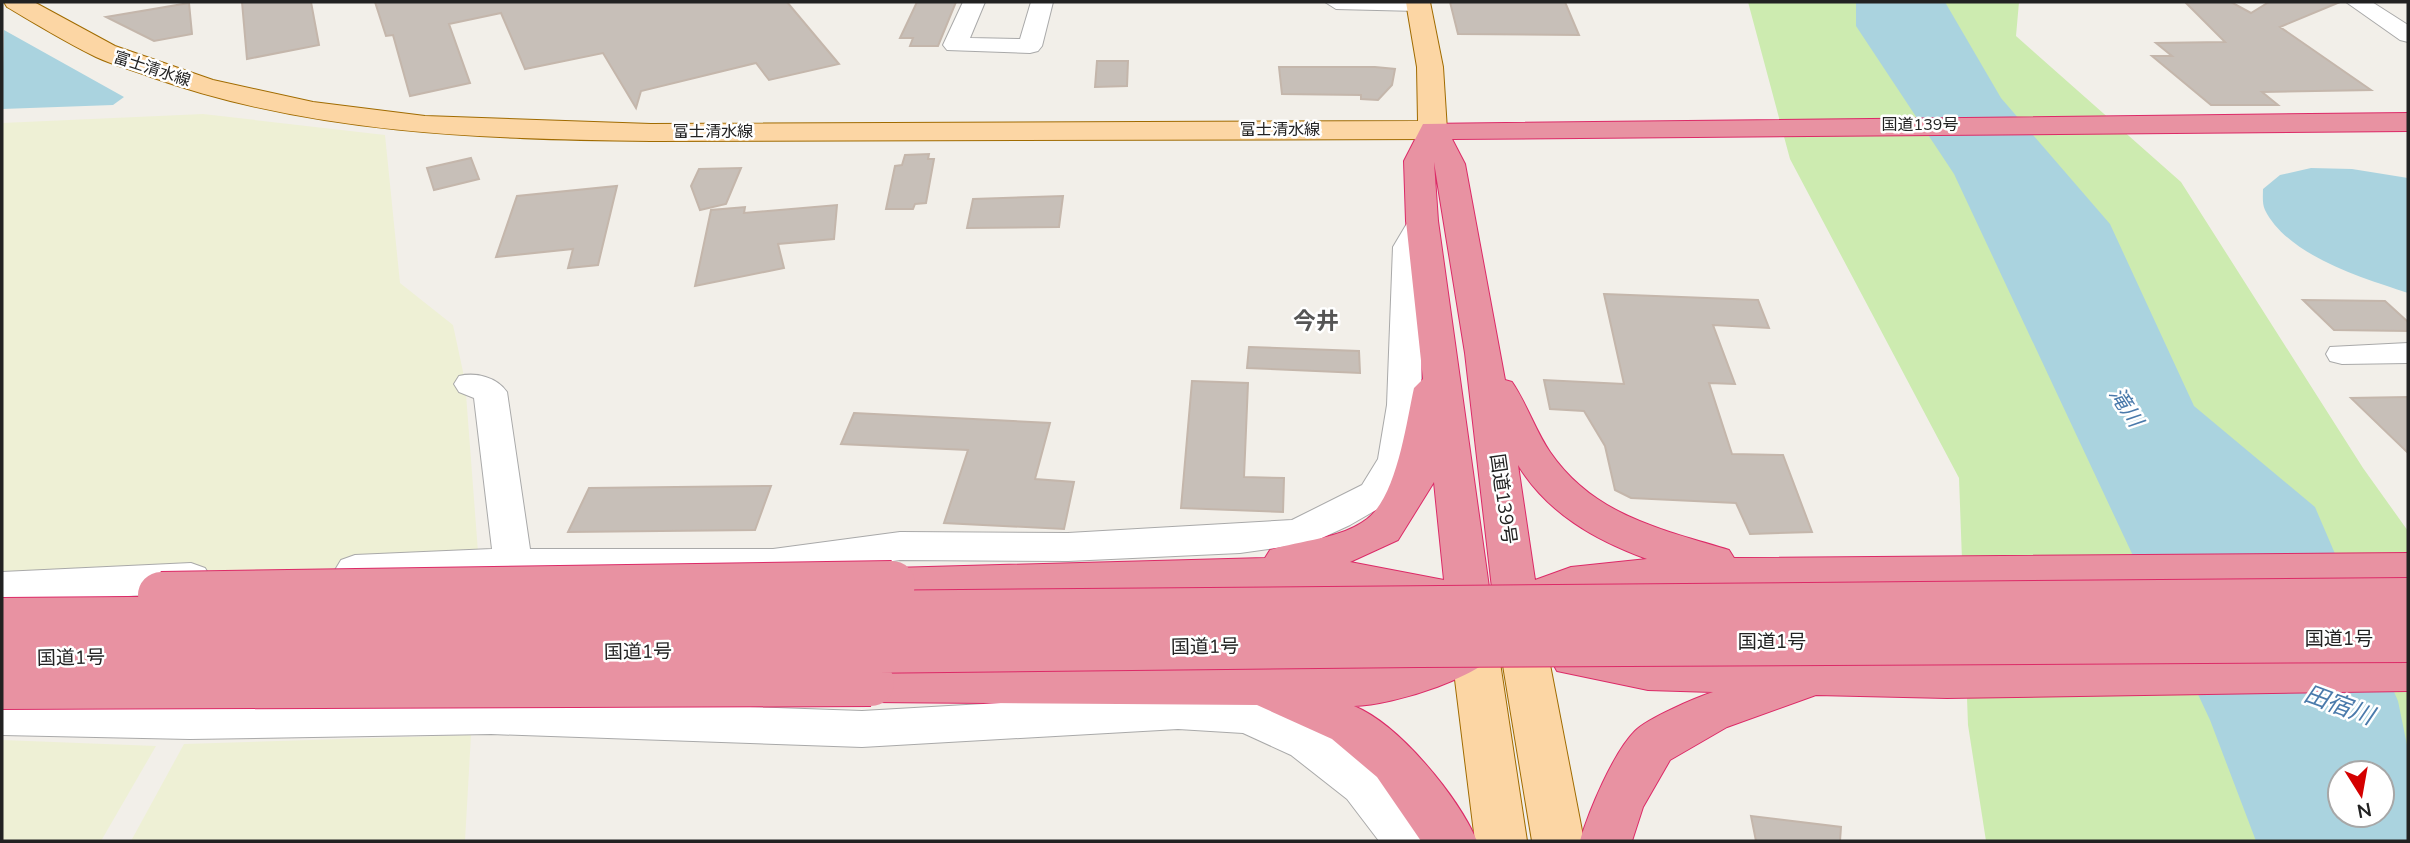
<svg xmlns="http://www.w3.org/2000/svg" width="2410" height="843" font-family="'Nunito Sans','Noto Sans JP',sans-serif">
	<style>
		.farmland { fill: #eef0d5 }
		.grass { fill: #cdebb0; fill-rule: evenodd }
		.water { fill: #aad3df; fill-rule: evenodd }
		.building { fill: #c7bfb8; stroke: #c4b6ab; stroke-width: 2 }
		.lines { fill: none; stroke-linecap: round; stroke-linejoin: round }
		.minor-casing { stroke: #a9a9a9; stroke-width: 2 }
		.major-casing { stroke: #a06b00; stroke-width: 2 }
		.highway-casing { stroke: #dc2a67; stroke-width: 2 }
		.minor { fill: #fff; fill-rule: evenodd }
		.major { fill: #fcd6a4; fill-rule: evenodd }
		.highway { fill: #e892a2; fill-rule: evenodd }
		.highway-bridge-casing { stroke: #dc2a67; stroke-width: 48; stroke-linecap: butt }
		.highway-bridge { stroke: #e892a2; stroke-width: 46 }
		.labels { text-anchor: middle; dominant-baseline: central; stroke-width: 5; stroke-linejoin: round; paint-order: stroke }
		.far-street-label { font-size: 16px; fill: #222; stroke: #fff }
		.street-label { font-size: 19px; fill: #222; stroke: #fff }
		.water-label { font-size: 21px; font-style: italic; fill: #4a7aab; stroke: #fff }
		.quarter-label { font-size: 23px; font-weight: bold; fill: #555; stroke: #fff }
		.near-water-label { font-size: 24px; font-style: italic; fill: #4a7aab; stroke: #fff }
	</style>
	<rect width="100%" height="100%" fill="#f2efe9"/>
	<path class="farmland" d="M203,114L385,135L400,283L453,325L465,381L479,565L2,579V123Z
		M471,735L465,841H131L184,744Z
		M2,740L156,746L101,841H2Z"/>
	<path class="grass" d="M1748,2H2019L2016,36L2181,182L2363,468L2408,531V841H1986L1968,725L1959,478L1790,159ZM2340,773H2382V815H2340Z"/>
	<path class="water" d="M1856,2H1945L2001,98L2110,224L2194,406L2315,507L2398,701L2408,750V841H2256L2210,720L1954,174L1856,26ZM2340,773H2382V815H2340Z
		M4,30L124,97L113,105L2,109Z
		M2311,168L2352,169L2408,178V293C2363,278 2288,256 2265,210C2262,204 2263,195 2263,189L2280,175Z"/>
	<path class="building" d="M242,2H311L319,45L247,59Z
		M375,2H787L839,64L769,80L756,63L641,91L636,108L603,53L525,69L501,13L449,24L470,83L410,96L393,35L386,36Z
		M917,2H956L938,46H910L913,38H900Z
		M1450,2H1565L1579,35L1458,34Z
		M2185,2H2231L2251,13L2269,2H2340L2280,27L2371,90L2262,92L2278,105H2211L2152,56H2172L2156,43L2225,42Z
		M189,3L192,34L154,41L106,17Z
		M1097,61H1128L1127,86L1095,87Z
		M1279,67H1375L1395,69L1392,85L1378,100L1361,99V95L1282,94Z
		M929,154L928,159H934L926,203L915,204L913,209H886L895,166L902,165L905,155Z
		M471,158L479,179L434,190L427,168Z
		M741,168L726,204L700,210L691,186L699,169Z
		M617,186L598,265L568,268L573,249L496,257L517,196Z
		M1063,196L1059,227L967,228L973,199Z
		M837,205L834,239L778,244L784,268L695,286L711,210L745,207L744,213Z
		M1604,294L1758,300L1769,328L1713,325L1735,384L1709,383L1732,454L1783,455L1812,532L1750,534L1736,503L1631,498L1615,490L1605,446L1584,411L1550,409L1544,380L1624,384Z
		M2303,300L2385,301L2408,322V331L2334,330Z
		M1249,347L1359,351L1360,373L1247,368Z
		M1192,381L1248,383L1244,477L1284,478L1283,512L1181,508Z
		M2408,397V453L2351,398Z
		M854,413L1050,423L1035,479L1074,482L1064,529L944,523L968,450L841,444Z
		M771,486L755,530L568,532L589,488Z
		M1751,816L1841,827L1840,841H1756Z"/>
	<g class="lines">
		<g class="minor-casing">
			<path id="minor" d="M963,2H985L970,38L1020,39L1031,2H1053L1042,46L1038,51L1030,53L947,50L943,45Z
				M1325,2H1428L1429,4L1418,11L1336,9Z
				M2346,2H2372L2408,25V42L2400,40Z
				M1422,212L1432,215L1436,221L1423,247L1421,405L1414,459L1388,503L1350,525L1311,543L1240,553L1068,561L900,560L773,577H531L528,582L514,587L500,582L498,578L355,585L341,580L335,570L341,560L355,555L492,549L474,398L459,392L454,384L459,376C476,372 497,377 507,392L530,549H773L900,532L1068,533L1292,520L1362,485L1378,459L1387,405L1393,247L1412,215Z
				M2408,343V363L2342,364L2330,361L2326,354L2330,347Z
				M191,563L205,568L211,578L205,588L191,593L2,602V572Z
				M1178,693L1248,697L1323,729L1379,771L1416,815L1427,841H1379L1347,799L1291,755L1243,733L1178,729L862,747L491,734L190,739L2,735V699L190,703L491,698L862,711Z"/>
		</g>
		<g class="major-casing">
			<path id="major" d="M4,2H34L115,46L213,80L313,102L425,116L651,124L1418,121L1417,67L1406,2H1430L1443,67L1447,130L1443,136L1433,139L651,141C482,139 311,134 151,77C133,70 113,65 96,57C65,42 36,24 7,7Z
				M1471,606L1487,611L1494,623L1527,841H1475L1448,623L1455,611Z
				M1519,606L1535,611L1542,623L1584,841H1532L1496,623L1503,611Z"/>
		</g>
		<g class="highway-casing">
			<path id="highway" d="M2408,113V131L1452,139L1465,164L1505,380L1512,382C1527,404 1535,430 1550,452C1594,516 1661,529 1729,550L1734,558L2408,553V585L1636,591L1577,599L1540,614L1542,623L1535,635L1519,640L1503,635L1496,623L1465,353L1434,162L1438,221L1494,623L1491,627L1499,629L1506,642C1487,677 1393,705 1354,706C1400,725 1458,797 1477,841H1421L1377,777L1332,739L1257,705L871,702L854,696L847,683L854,670L871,664L1359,668L1423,654L1456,636L1448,615C1351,585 1252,590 1152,593C1066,596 979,598 892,600L876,596L870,584L876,572L892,568L1265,558L1270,550C1301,540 1341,539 1367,519C1397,496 1406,424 1414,388L1423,379L1406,221L1404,161L1423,124ZM1518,465C1547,513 1595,540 1647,559L1571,567L1535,580ZM1434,482L1444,580L1350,562L1398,540Z
				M1573,640L1648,652L1826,658L1947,660L2408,653V691L1947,698L1816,695L1727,727L1670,760L1643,807L1632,841H1580C1589,811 1613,753 1635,731C1648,718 1695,698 1713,692L1648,690L1557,671L1550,658L1557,645Z"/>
		</g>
		<use href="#minor" class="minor"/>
		<use href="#major" class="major"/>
		<use href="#highway" class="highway"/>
		<g class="highway-bridge-casing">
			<path id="highway-bridge" d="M161,595L892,584
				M2,621L2408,601
				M2,659L1418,644L2408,639
				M2,686L871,683"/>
		</g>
		<use href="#highway-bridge" class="highway-bridge"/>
	</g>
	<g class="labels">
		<g class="far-street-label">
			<text transform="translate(152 69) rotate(18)">富士清水線</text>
			<text x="1920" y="125">国道139号</text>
			<text x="1280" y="130">富士清水線</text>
			<text x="713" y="132">富士清水線</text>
		</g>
		<g class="street-label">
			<text transform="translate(1503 499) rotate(82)">国道139号</text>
			<text x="2339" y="639">国道1号</text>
			<text x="1772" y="642">国道1号</text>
			<text transform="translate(1205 647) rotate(-1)">国道1号</text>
			<text transform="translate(638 652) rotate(-1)">国道1号</text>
			<text transform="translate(71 658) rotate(-1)">国道1号</text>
		</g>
		<g class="water-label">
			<text transform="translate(2126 407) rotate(57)">滝川</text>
		</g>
		<g class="quarter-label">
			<text x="1316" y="321">今井</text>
		</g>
		<g class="near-water-label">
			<text transform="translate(2339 705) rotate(20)">田宿川</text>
		</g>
	</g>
	<rect width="2410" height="843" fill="none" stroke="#222222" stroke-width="7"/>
	<g transform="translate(2361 794) rotate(169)"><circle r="33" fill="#ffffff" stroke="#a7a7a7" stroke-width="2"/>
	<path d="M0-5L12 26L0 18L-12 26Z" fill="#d40000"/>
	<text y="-10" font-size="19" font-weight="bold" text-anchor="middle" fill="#222222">N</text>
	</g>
</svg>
